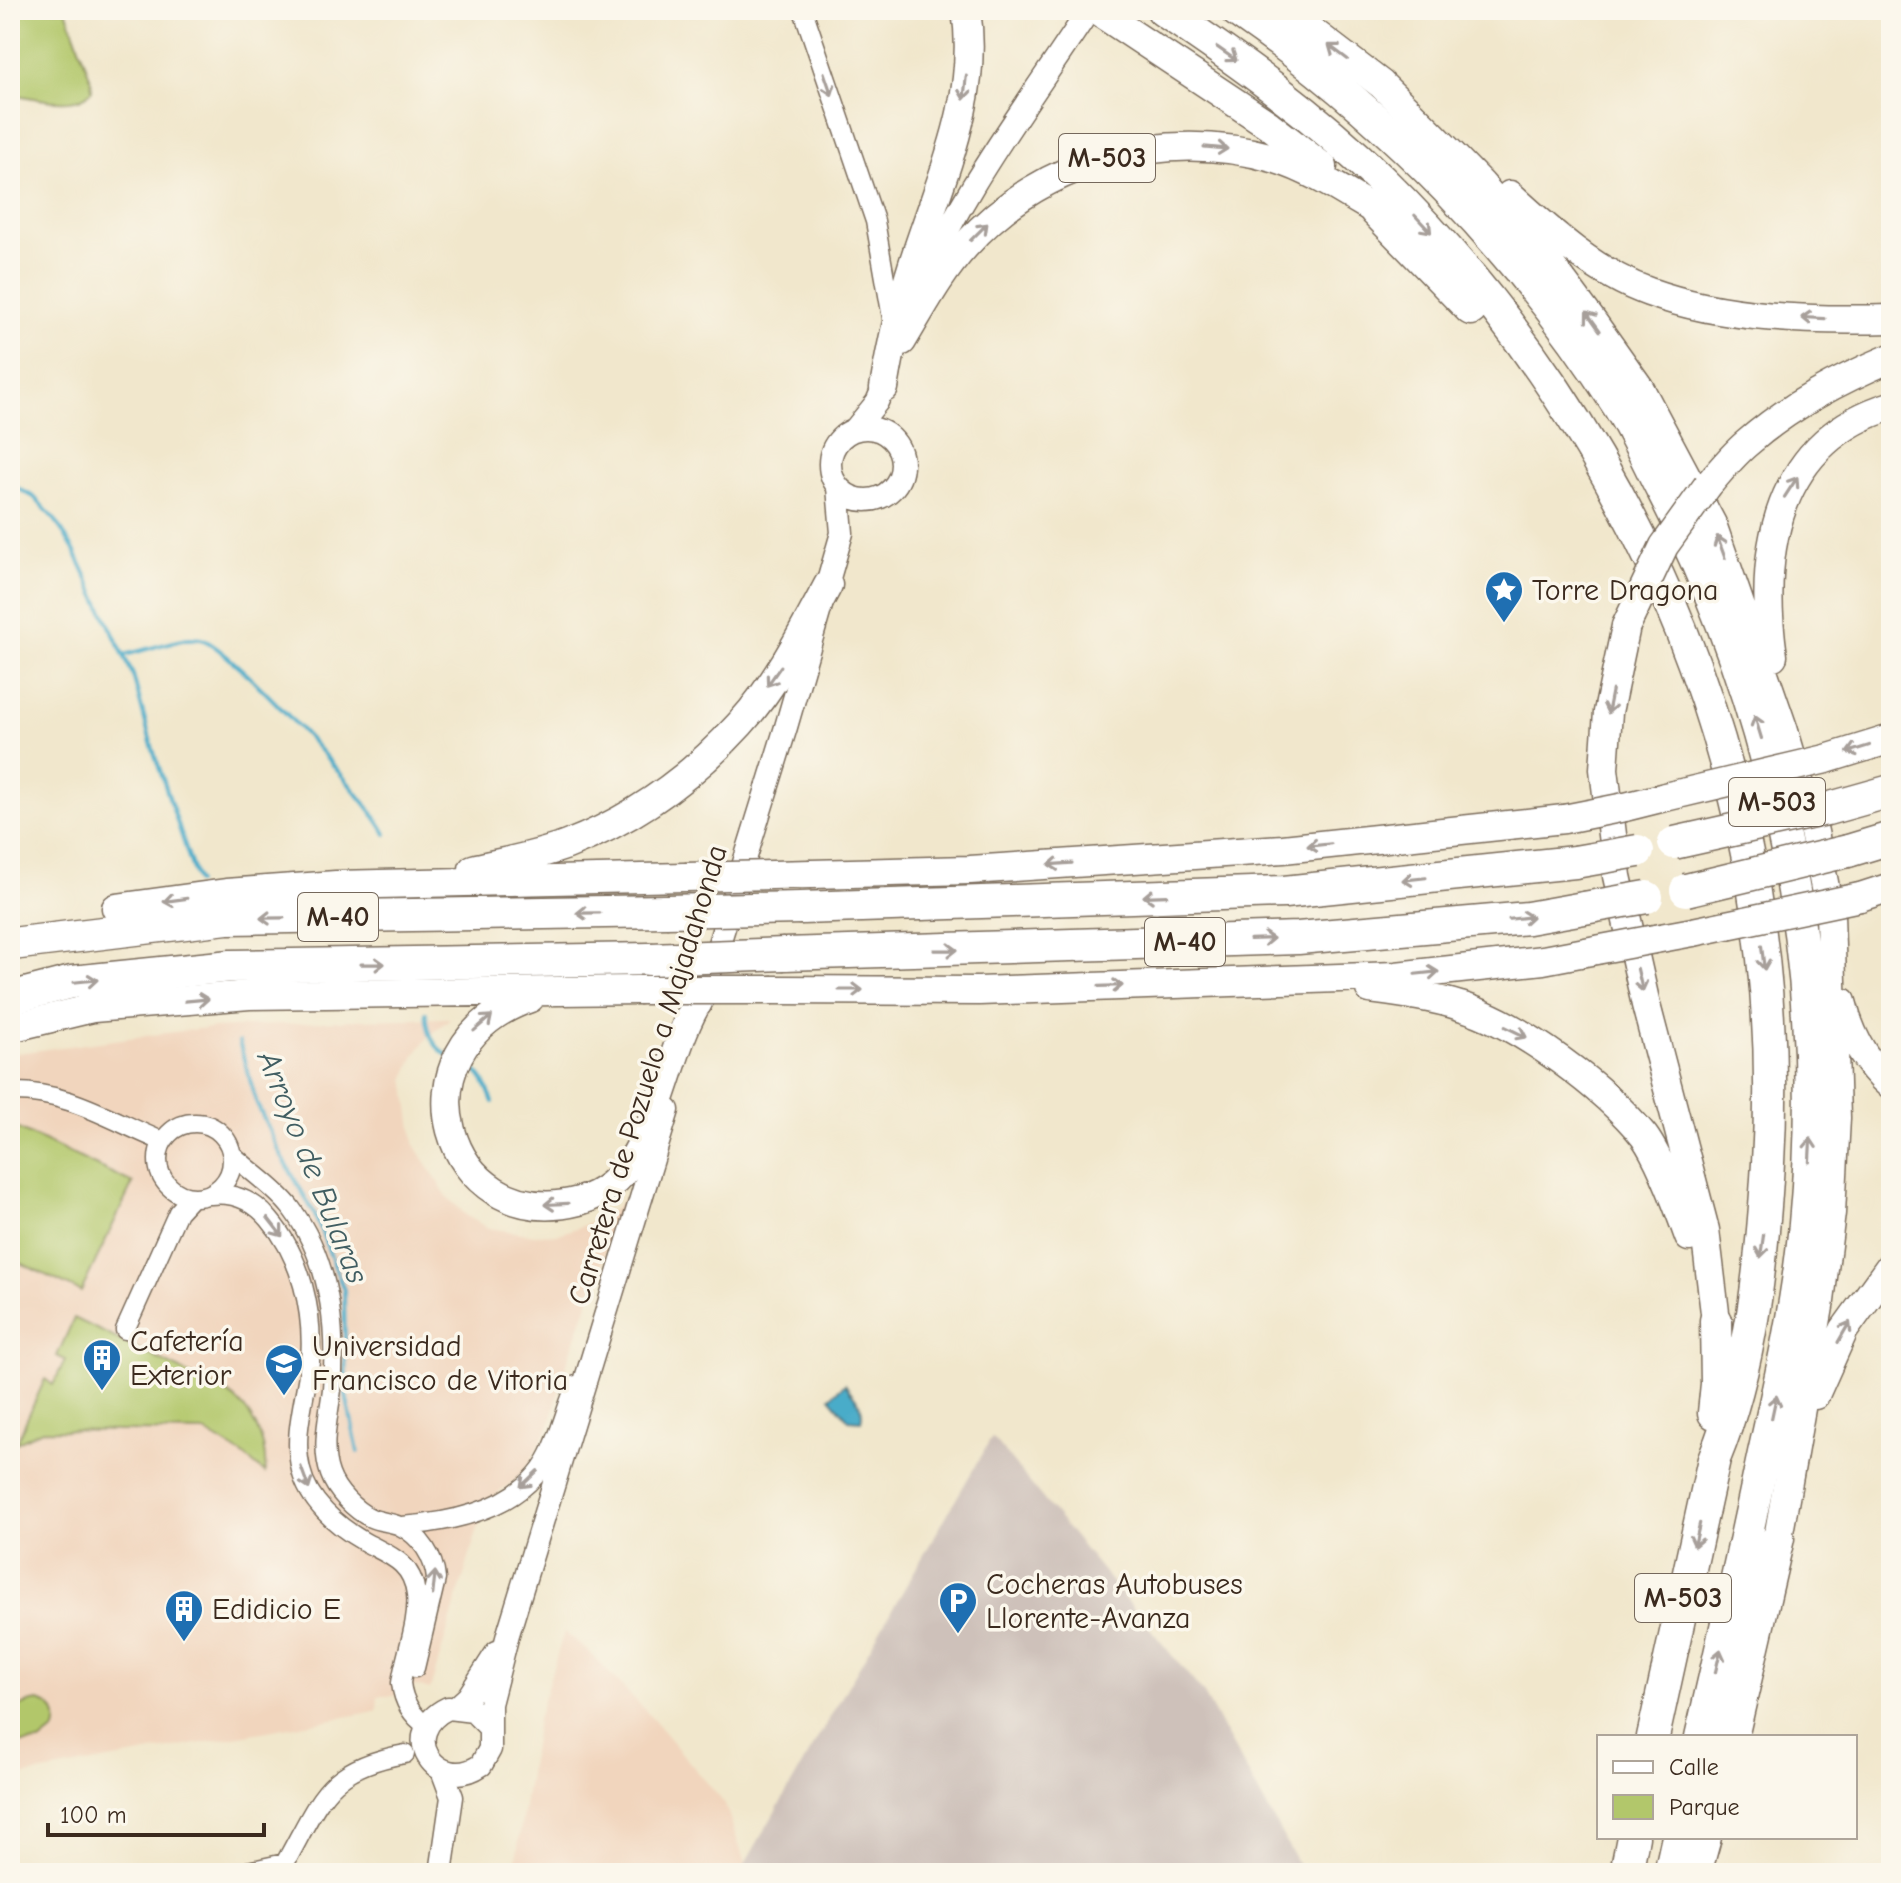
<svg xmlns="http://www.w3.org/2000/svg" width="1901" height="1883" font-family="'Comic Neue',sans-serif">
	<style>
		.built { fill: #f1d5bd }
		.industrial { fill: #cec1ba }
		.green { fill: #b2c76b; stroke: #767844; stroke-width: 2 }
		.water { fill: #4aacc9; stroke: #426b74; stroke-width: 2 }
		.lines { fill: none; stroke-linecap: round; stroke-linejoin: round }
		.stream { stroke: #4aacc9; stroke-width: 4 }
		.minor-casing { stroke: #7b6c5b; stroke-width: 21 }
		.tertiary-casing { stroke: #7b6c5b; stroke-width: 25 }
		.trunk-casing { stroke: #7b6c5b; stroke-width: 31 }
		.motorway-casing { stroke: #7b6c5b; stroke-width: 35 }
		.minor { stroke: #fff; stroke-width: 18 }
		.tertiary { stroke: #fff; stroke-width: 22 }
		.trunk { stroke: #fff; stroke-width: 28 }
		.motorway { stroke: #fff; stroke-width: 32 }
		.trunk-bridge-casing { stroke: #7b6c5b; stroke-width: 31; stroke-linecap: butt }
		.motorway-bridge-casing { stroke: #7b6c5b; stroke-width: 35; stroke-linecap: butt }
		.trunk-bridge { stroke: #fff; stroke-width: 28 }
		.motorway-bridge { stroke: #fff; stroke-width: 32 }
		.oneway { stroke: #a79f9a }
		.labels { text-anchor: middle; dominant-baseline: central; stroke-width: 7; stroke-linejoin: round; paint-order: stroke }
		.shield { fill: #fbf7ec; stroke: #75685c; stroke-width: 2 }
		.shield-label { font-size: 28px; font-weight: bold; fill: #3b2a1e }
		.poi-label { font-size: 30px; fill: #3b2a1e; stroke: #fbf7ec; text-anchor: start }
		.street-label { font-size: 30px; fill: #3b2a1e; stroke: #fbf7ec }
		.water-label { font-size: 32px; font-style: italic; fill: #415e62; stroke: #fbf7ec }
	</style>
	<rect width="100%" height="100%" fill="#fbf7ec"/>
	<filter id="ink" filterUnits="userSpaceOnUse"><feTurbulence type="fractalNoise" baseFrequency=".0125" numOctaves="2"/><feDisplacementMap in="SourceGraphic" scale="16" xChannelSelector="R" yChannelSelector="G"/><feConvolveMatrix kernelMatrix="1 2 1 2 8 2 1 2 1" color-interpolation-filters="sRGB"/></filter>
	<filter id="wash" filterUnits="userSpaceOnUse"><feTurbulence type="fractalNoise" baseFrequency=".006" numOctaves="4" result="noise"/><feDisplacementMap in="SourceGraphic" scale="32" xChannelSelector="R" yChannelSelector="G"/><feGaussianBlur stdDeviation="1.8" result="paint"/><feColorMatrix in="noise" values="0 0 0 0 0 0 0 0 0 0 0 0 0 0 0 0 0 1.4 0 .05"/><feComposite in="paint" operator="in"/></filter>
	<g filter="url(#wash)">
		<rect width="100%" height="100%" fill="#f1e7cc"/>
		<path class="built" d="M450,1018L428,1037L415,1055L405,1078L414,1143L447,1197L467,1216L488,1228L535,1235L559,1234L599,1220L616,1208L625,1196L566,1366L549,1427L528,1465L517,1479L499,1492L480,1521L430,1690L417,1686L398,1689V1695L393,1696H378L377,1711L10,1778V1054L197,1029L357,1020Z
			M564,1632L586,1649L645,1710L725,1804L744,1860L746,1873H514L537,1720Z"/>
		<path class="industrial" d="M992,1437L1204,1694L1303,1873H746L745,1864Z"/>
		<path class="green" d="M10,10H66L91,80L92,90C76,111 34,97 10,94Z
			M10,1125L133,1183L81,1292L10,1258Z
			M74,1318L226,1392C252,1409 268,1442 265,1473L242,1454L205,1432L42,1430L16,1443L45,1379L53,1385L65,1360L57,1356Z
			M38,1701C54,1704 59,1716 55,1730L40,1742L10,1744V1711L28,1703Z"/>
		<path class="water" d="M845,1384C852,1396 866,1405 861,1421L849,1420L830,1397Z"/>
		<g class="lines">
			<path class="stream" d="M10,484L34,497L56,521L74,550L133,675L151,743L197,882
				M123,655C141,652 188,635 201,639C230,646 372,803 386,834
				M426,1013C428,1031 431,1045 447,1055
				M239,1042L257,1104L280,1153L314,1213L344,1290L346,1395L358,1452
				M468,1066C483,1074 487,1087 493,1102"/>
		</g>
	</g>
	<g filter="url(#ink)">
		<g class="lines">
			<g class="minor-casing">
				<path id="minor" d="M803,10L875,221L892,318
					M10,1092C67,1090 112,1121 162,1141
					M158 1160a37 37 0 1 1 74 0a37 37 0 1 1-74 0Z
					M232,1154C250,1172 275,1187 291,1208C330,1260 337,1326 332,1389C329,1416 320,1446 330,1474C336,1491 354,1510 371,1518C380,1522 391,1522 400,1526C421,1536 434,1557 436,1579L415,1668
					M210,1195C234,1192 253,1200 269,1219C301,1256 314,1312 310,1361C306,1397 292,1434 301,1470C308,1501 337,1526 363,1541C388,1555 412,1561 416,1594C419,1622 405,1655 401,1683C403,1701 412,1716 427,1726
					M125,1330L178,1212L191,1198
					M402,1526C456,1522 524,1507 550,1454C561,1432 566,1407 576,1385
					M239,1873L285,1863C321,1799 325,1768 405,1754"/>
			</g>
			<g class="tertiary-casing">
				<path id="tertiary" d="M916,300C954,199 1030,101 1089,10
					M830 464a36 36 0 1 1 72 0a36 36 0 1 1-72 0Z
					M856,428L877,402L889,374
					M700,1005L786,727L842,533L838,487
					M457,1707L468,1697L497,1652
					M489,1727L473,1711L448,1708C396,1733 437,1795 481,1765L490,1749V1704L508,1634L668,1110
					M441,1873L452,1797L442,1770"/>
			</g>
			<g class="trunk-casing">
				<path id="trunk" d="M1096,10L1269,125L1323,167
					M1284,10L1381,84L1434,136L1481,184L1552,267L1595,325L1639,387L1712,524L1783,728L1814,832L1830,913L1836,1118L1831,1213L1820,1301L1778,1538
					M1510,195C1550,232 1597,274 1649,292C1724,319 1812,321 1891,319
					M902,341C922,308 940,273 966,245C1042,159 1164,128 1273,158C1310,169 1343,191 1376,211
					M884,388C891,346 900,305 913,264C939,181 980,99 966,10
					M1708,485C1720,471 1732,456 1746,444C1789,406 1839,380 1891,358
					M1626,626L1608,712L1604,769L1617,876L1646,1005L1705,1230L1716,1321
					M1773,656C1758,551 1776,441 1891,406
					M1826,759L1891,739
					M1625,807L1665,797
					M473,869C503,862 537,856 567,845C634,819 692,777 740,724C776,685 803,632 828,585
					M811,874L970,870L1283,849L1564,819
					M1860,897L1891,887
					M116,908L226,893L336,885L685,877
					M1655,939L1693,932
					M1370,989C1400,993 1432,997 1460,1006C1519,1023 1606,1089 1644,1136C1661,1159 1679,1209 1689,1237
					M773,990L979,991L1396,976L1543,960L1596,950
					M530,998C388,1046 445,1236 579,1201C660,1180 661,1052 703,994
					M1842,1002C1850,1035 1865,1063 1891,1086
					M10,1028L93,1008L249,995L639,990
					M1815,1395L1844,1330L1891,1265"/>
			</g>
			<g class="motorway-casing">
				<path id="motorway" d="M1163,10C1239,61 1315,115 1381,180C1643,437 1790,795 1768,1163C1762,1262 1752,1366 1714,1459L1653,1737
					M1236,10C1388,115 1518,249 1618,405C1635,432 1648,462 1663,491C1778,716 1829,971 1805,1224C1798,1300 1781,1378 1764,1453C1744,1548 1723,1642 1701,1737
					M1376,211L1471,309
					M1827,809L1891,791
					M1848,851L1891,838
					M801,908L1284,892L1575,862
					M12,944L227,918L666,911
					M784,954L1298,938L1528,918L1584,908
					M10,998L72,982L231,966L650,959
					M1714,1413L1717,1384L1716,1321
					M1732,1737L1778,1538
					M1626,1873L1633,1837
					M1670,1873L1678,1837
					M1695,1873L1705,1837"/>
			</g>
			<use href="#minor" class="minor"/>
			<use href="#tertiary" class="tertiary"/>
			<use href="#trunk" class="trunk"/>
			<use href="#motorway" class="motorway"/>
			<g class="trunk-bridge-casing">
				<path id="trunk-bridge" d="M1626,626L1664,546L1708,485
					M1665,797L1826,759
					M1564,819L1625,807
					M685,877L811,874
					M1693,932L1860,897
					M1596,950L1655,939
					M639,990H773"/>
			</g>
			<g class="motorway-bridge-casing">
				<path id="motorway-bridge" d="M1674,843L1827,809
					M1575,862L1638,851
					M1686,890L1848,851
					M1584,908L1647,897
					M666,911L801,908
					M650,959L784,954"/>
			</g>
			<use href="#trunk-bridge" class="trunk-bridge"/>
			<use href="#motorway-bridge" class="motorway-bridge"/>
		</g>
		<defs><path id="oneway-shaft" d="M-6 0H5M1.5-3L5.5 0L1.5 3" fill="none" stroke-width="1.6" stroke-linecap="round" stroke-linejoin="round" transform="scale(2)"/></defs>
		<g class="oneway">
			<use href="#oneway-shaft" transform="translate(1338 52) rotate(-143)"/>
			<use href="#oneway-shaft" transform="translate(1227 54) rotate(35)"/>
			<use href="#oneway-shaft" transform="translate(828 84) rotate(71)"/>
			<use href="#oneway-shaft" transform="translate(965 88) rotate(96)"/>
			<use href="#oneway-shaft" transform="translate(1216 148) rotate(5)"/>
			<use href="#oneway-shaft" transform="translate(1423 224) rotate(47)"/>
			<use href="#oneway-shaft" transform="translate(979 232) rotate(-45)"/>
			<use href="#oneway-shaft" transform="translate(1813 318) rotate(-177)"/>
			<use href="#oneway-shaft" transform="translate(1593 321) rotate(-126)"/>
			<use href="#oneway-shaft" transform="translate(1791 487) rotate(-57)"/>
			<use href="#oneway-shaft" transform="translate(1721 547) rotate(-110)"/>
			<use href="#oneway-shaft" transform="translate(774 676) rotate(125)"/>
			<use href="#oneway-shaft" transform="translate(1610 702) rotate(101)"/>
			<use href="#oneway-shaft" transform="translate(1758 727) rotate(-107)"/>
			<use href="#oneway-shaft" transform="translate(1858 749) rotate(163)"/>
			<use href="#oneway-shaft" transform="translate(1319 845) rotate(174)"/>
			<use href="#oneway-shaft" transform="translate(1060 864) rotate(176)"/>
			<use href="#oneway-shaft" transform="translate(1414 879) rotate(174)"/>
			<use href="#oneway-shaft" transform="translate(1155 896) rotate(178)"/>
			<use href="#oneway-shaft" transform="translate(175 900) rotate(172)"/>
			<use href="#oneway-shaft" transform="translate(588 913) rotate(179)"/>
			<use href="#oneway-shaft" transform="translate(272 918) rotate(179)"/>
			<use href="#oneway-shaft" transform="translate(1521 918) rotate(-6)"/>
			<use href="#oneway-shaft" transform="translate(1262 939) rotate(-2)"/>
			<use href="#oneway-shaft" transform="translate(946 950) rotate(-1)"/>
			<use href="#oneway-shaft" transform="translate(1763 958) rotate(83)"/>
			<use href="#oneway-shaft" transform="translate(373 964) rotate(-1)"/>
			<use href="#oneway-shaft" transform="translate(1427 973) rotate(-6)"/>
			<use href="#oneway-shaft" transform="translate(1640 980) rotate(77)"/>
			<use href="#oneway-shaft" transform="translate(86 981) rotate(-6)"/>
			<use href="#oneway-shaft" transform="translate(1111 986) rotate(-2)"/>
			<use href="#oneway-shaft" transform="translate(851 990)"/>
			<use href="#oneway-shaft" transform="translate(197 1000) rotate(-5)"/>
			<use href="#oneway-shaft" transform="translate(483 1023) rotate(-41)"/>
			<use href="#oneway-shaft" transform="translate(1516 1032) rotate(26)"/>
			<use href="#oneway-shaft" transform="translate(1810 1150) rotate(-87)"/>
			<use href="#oneway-shaft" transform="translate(556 1204) rotate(177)"/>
			<use href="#oneway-shaft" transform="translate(275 1227) rotate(52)"/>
			<use href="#oneway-shaft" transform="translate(1762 1246) rotate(98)"/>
			<use href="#oneway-shaft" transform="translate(1844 1332) rotate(-60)"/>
			<use href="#oneway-shaft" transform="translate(1774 1407) rotate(-78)"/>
			<use href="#oneway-shaft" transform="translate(305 1478) rotate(70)"/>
			<use href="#oneway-shaft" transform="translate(529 1479) rotate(136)"/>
			<use href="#oneway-shaft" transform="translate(1697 1535) rotate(103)"/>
			<use href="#oneway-shaft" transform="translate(434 1583) rotate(-84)"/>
			<use href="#oneway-shaft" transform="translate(1718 1661) rotate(-77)"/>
		</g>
	</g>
	<defs>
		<g id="sight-pin" transform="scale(2)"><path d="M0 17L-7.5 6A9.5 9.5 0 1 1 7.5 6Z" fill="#1f6fb2" stroke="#fbf7ec"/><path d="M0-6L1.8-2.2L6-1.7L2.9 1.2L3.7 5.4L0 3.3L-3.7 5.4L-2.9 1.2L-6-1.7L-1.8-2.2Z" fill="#fff"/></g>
		<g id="building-pin" transform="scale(2)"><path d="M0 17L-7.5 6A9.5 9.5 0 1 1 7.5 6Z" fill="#1f6fb2" stroke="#fbf7ec"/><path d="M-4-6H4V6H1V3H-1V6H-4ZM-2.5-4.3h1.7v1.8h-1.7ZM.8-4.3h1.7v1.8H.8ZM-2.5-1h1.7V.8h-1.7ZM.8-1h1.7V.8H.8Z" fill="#fff"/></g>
		<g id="university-pin" transform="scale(2)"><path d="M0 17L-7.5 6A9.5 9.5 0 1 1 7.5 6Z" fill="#1f6fb2" stroke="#fbf7ec"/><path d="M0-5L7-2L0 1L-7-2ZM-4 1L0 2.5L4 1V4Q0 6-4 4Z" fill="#fff"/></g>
		<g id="parking-pin" transform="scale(2)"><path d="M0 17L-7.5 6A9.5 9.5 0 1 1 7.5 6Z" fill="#1f6fb2" stroke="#fbf7ec"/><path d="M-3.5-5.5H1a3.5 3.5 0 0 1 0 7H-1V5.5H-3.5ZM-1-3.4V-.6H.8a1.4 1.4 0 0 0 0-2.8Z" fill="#fff"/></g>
	</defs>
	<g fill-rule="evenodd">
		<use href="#sight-pin" x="1504" y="590"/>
		<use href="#building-pin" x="102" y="1358"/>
		<use href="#university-pin" x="284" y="1363"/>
		<use href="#parking-pin" x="958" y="1601"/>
		<use href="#building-pin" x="184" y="1609"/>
	</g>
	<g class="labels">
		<g class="shield">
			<rect x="1059" y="134" width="96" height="48" rx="6"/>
			<rect x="1729" y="778" width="96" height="48" rx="6"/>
			<rect x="298" y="893" width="80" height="48" rx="6"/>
			<rect x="1145" y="918" width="80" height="48" rx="6"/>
			<rect x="1635" y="1574" width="96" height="48" rx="6"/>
		</g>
		<g class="shield-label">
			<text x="1107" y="158">M-503</text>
			<text x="1777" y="802">M-503</text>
			<text x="338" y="917">M-40</text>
			<text x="1185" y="942">M-40</text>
			<text x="1683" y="1598">M-503</text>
		</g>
		<g class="poi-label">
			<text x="1532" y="590">Torre Dragona</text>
			<text x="130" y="1341">Cafetería<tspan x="130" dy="34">Exterior</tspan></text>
			<text x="312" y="1346">Universidad<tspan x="312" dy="34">Francisco de Vitoria</tspan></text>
			<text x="986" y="1584">Cocheras Autobuses<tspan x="986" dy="34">Llorente-Avanza</tspan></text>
			<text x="212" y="1609">Edidicio E</text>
		</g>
		<g class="street-label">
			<text transform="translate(648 1075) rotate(-73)">Carretera de Pozuelo a Majadahonda</text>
		</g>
		<g class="water-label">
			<text transform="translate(313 1167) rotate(68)">Arroyo de Bularas</text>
		</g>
	</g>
	<rect width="1901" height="1883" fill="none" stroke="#fbf7ec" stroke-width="40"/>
	<rect x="1597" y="1735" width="260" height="104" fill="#fbf7ec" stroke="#aea59a" stroke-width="2"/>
	<rect x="1613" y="1761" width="40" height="12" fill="#ffffff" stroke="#aea59a" stroke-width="2"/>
	<text x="1669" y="1775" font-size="24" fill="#3b2a1e">Calle</text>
	<rect x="1613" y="1795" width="40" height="24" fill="#b2c76b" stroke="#aea59a" stroke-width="2"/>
	<text x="1669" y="1815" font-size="24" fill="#3b2a1e">Parque</text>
	<path d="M48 1823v12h216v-12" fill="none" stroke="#3b2a1e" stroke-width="4"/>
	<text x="60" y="1823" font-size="24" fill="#3b2a1e" stroke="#fbf7ec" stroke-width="6" paint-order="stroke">100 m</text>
</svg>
